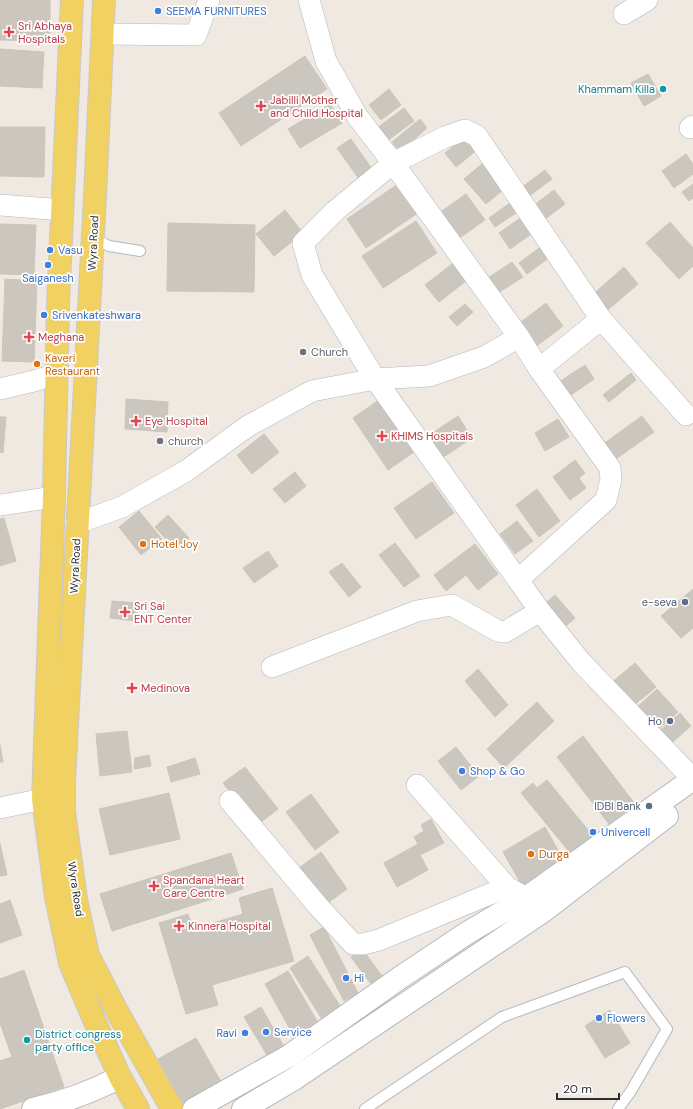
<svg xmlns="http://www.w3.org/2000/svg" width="693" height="1109" font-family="'DM Sans',sans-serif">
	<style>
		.building { fill: #cbc7bf; stroke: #cbc5ba }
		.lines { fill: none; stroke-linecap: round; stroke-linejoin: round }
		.lane-casing { stroke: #b4b7c1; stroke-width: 12 }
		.street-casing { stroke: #b4b7c1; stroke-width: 22 }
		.secondary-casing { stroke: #b4b7c1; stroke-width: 24 }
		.primary-casing { stroke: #c9c9c9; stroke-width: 24 }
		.lane { stroke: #fff; stroke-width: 10 }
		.street { stroke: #fff; stroke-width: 21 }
		.secondary { stroke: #fff; stroke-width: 22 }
		.primary { stroke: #f2d163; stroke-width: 22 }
		.shop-dot { fill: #3f7fe0; stroke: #fff; stroke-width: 1.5 }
		.health-dot { fill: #e0444e; stroke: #fff; stroke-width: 1.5 }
		.culture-dot { fill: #0f9aa8; stroke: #fff; stroke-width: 1.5 }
		.worship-dot { fill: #6b7280; stroke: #fff; stroke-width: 1.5 }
		.food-dot { fill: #e8710a; stroke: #fff; stroke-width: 1.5 }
		.service-dot { fill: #5c6f8a; stroke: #fff; stroke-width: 1.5 }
		.labels { text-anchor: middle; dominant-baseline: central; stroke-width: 3.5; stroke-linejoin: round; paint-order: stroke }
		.shop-label { font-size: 11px; fill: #366cbe; stroke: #fff; text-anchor: start }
		.health-label { font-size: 11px; fill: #be3a42; stroke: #fff; text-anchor: start }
		.culture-label { font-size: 11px; fill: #0d838f; stroke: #fff; text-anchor: end }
		.street-label { font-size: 11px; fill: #2e2e2e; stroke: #fff }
		.worship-label { font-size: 11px; fill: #5b616d; stroke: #fff; text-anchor: start }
		.food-label { font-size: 11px; fill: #c56008; stroke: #fff; text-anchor: start }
		.service-label { font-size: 11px; fill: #4e5e75; stroke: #fff; text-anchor: end }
	</style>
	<rect width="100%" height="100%" fill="#efe9e1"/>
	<path class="building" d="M0,0H50V41L0,40Z
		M0,49L44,52L42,88L0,86Z
		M305,56L327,89L241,146L219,113Z
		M648,74L661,96L644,106L631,83Z
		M389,89L401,105L381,120L369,105Z
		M330,104L342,123L300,148L288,129Z
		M404,108L414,121L387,141L377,128Z
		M420,119L427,128L400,152L392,142Z
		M0,127H45L44,177L0,176Z
		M466,136L477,150L456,167L445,153Z
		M351,139L372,169L359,179L337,148Z
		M686,154L693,164V174L674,188L662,171Z
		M482,164L503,190L486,204L464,179Z
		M545,170L552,179L525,199L518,190Z
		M398,184L418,213L366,248L347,219Z
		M693,184V198L689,201L682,192Z
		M554,190L565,204L544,220L533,206Z
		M466,194L485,220L458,239L439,213Z
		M510,203L516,213L495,227L489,218Z
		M285,210L303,233L274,256L256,234Z
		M523,216L534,232L510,249L499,233Z
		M416,221L437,253L383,288L362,256Z
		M670,222L693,248V266L679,279L646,243Z
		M168,223L255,225L254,292L167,291Z
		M0,224L36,225L34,275L0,274Z
		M542,246L550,257L527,274L519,263Z
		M512,262L523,277L498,293L488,278Z
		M452,264L466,281L439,302L425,285Z
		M624,267L638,284L603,314L589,298Z
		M5,279L37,281L34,362L2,361Z
		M546,303L563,326L534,348L517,325Z
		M465,304L473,312L457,326L449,317Z
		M585,365L594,379L565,399L556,384Z
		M631,373L636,380L609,402L603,395Z
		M126,399L168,402L167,432L125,429Z
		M379,400L414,452L388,470L353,418Z
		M458,416L472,438L442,458L428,436Z
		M642,416L654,432L610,463L599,447Z
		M0,417H6L3,453L0,452Z
		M558,419L569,437L545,451L535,433Z
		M264,434L279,452L252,474L237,455Z
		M575,460L585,473L579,478L586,488L570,500L553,477Z
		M295,472L306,486L285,503L273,489Z
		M432,482L454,513L416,539L394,508Z
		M537,489L560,521L539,537L516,505Z
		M139,511L162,539L141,555L119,527Z
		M168,515L189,538L176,550L155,527Z
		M4,518L16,561L0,566V519Z
		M517,521L533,541L515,554L500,534Z
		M395,543L420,576L404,587L379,555Z
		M475,544L498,574L478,590L466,575L446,591L434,575Z
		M268,551L278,566L254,583L243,568Z
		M342,563L361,587L349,597L329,572Z
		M693,589V628L681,638L661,616Z
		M555,595L575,618L560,631L540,608Z
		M112,601L138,603L136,621L110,618Z
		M635,663L656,687L632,707L611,683Z
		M478,669L508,705L495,717L465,681Z
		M657,689L678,712L654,733L634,710Z
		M537,702L554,721L504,768L487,749Z
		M680,713L691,726L668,746L657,733Z
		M127,731L132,772L100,776L96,734Z
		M583,736L635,804L609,824L557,757Z
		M0,745L3,762H0Z
		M456,747L479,776L461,790L438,761Z
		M149,755L151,766L134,769L135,758Z
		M195,758L200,774L171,782L167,767Z
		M245,767L278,809L256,826L223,783Z
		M547,780L593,836L571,854L521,793L533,783L537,788Z
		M169,793L180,839L110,855L99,809Z
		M311,794L339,832L315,850L286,812Z
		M431,819L444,843L420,855L428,870L397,887L384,863L418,844L414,837L424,831L421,825Z
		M545,827L567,866L525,891L503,852Z
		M0,843L7,875L0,876Z
		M321,852L347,889L322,907L296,870Z
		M231,853L243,889L112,931L100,894Z
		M272,888L294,961L212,985L218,1005L186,1014L159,923L188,914L193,929L243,914L239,898Z
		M10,900L22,935L0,943V904Z
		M324,927L358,993L344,1001L310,935Z
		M362,949L385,980L374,988L351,957Z
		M308,956L344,1012L325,1024L290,968Z
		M24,970L64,1087L0,1109V1061L12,1057L0,1023V979Z
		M288,971L320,1026L296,1040L265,984Z
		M261,1007L289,1055L273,1065L244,1017Z
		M610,1010L630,1043L605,1058L585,1026Z
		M196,1038L224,1087L186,1109L158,1059Z"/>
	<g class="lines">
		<g class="lane-casing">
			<path id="lane" d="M93,238L109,246L140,251
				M365,1109L502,1017L625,972L667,1029L631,1091L618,1109"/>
		</g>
		<g class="street-casing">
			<path id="street" d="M309,0L326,61L357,116L393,163L519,337L539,369L610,468L611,479L606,500L518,580
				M624,14L647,0
				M102,34L196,35L209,0
				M690,128L693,126
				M0,205L62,210
				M539,369L601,319
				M0,389L34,381L57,374
				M686,415L601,319L477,136L465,130L445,137L393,163L335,211L303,243L312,275L375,379L540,611L581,662L693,779
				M0,505L54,497
				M77,523L122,507L186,471L248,426L312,391L375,379L429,376L484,357L519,337
				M272,667L417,611L452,605L498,631L505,632L540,611
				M417,785L507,887
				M230,801L318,906L353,944H363L379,940L507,887L526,898
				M0,808L43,799"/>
		</g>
		<g class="secondary-casing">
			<path id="secondary" d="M33,1109C64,1102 92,1092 120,1077
				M194,1109L289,1056L401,977L467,933L526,898L693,779
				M243,1109L294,1079L542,912L667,816"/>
		</g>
		<g class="primary-casing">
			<path id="primary" d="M72,0L58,304L54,497L43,799L56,897L70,963L95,1022L120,1077L138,1109
				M104,0L95,197L64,781V812L76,899L88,955L118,1013L172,1109"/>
		</g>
		<use href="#lane" class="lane"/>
		<use href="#street" class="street"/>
		<use href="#secondary" class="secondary"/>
		<use href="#primary" class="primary"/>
	</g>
	<g class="shop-dot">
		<circle cx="158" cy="11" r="4"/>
		<circle cx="50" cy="250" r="4"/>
		<circle cx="48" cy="265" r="4"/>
		<circle cx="44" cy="315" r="4"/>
		<circle cx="462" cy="771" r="4"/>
		<circle cx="593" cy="832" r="4"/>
		<circle cx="346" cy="978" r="4"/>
		<circle cx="599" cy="1018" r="4"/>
		<circle cx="266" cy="1032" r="4"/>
		<circle cx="245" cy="1033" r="4"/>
	</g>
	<g class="health-dot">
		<path d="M7 26h4v4h4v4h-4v4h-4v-4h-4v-4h4z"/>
		<path d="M259 100h4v4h4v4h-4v4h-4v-4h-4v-4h4z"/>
		<path d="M27 331h4v4h4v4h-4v4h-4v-4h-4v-4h4z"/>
		<path d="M134 415h4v4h4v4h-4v4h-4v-4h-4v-4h4z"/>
		<path d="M380 430h4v4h4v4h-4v4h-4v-4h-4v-4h4z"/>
		<path d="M123 606h4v4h4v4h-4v4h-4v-4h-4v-4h4z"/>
		<path d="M130 682h4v4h4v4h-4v4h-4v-4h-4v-4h4z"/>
		<path d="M152 880h4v4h4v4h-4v4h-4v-4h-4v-4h4z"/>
		<path d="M177 920h4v4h4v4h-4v4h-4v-4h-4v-4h4z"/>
	</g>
	<g class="culture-dot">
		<circle cx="663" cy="89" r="4"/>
		<circle cx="27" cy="1040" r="4"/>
	</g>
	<g class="worship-dot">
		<circle cx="303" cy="352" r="4"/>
		<circle cx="160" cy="441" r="4"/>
	</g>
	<g class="food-dot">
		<circle cx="37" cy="364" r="4"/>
		<circle cx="143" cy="544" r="4"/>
		<circle cx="531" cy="854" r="4"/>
	</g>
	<g class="service-dot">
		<circle cx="685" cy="602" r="4"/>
		<circle cx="670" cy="721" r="4"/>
		<circle cx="649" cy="806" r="4"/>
	</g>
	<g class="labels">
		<g class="shop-label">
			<text x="166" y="11">SEEMA FURNITURES</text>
			<text x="58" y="250">Vasu</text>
			<text x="48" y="278" text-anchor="middle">Saiganesh</text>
			<text x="52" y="315">Srivenkateshwara</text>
			<text x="470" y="771">Shop &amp; Go</text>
			<text x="601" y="832">Univercell</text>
			<text x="354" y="978">Hi</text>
			<text x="607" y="1018">Flowers</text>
			<text x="274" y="1032">Service</text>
			<text x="237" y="1033" text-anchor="end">Ravi</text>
		</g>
		<g class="health-label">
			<text x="18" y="26">Sri Abhaya<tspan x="18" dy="13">Hospitals</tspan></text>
			<text x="270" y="100">Jabilli Mother<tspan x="270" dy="13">and Child Hospital</tspan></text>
			<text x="38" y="337">Meghana</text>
			<text x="145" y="421">Eye Hospital</text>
			<text x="391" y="436">KHIMS Hospitals</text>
			<text x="134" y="606">Sri Sai<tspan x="134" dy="13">ENT Center</tspan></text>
			<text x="141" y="688">Medinova</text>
			<text x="163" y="880">Spandana Heart<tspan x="163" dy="13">Care Centre</tspan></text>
			<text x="188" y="926">Kinnera Hospital</text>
		</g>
		<g class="culture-label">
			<text x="655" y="89">Khammam Killa</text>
			<text x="35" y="1034" text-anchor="start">District congress<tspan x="35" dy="13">party office</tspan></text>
		</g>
		<g class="street-label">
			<text transform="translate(93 243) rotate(-87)">Wyra Road</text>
			<text transform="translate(75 566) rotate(-87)">Wyra Road</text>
			<text transform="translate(76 889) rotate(81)">Wyra Road</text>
		</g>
		<g class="worship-label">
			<text x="311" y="352">Church</text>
			<text x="168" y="441">church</text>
		</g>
		<g class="food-label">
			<text x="45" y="358">Kaveri<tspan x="45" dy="13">Restaurant</tspan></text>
			<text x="151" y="544">Hotel Joy</text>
			<text x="539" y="854">Durga</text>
		</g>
		<g class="service-label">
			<text x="677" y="602">e-seva</text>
			<text x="662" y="721">Ho</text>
			<text x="641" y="806">IDBI Bank</text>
		</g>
	</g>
	<path d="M557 1093v6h62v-6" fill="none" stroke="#2e2e2e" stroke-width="2"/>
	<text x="563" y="1093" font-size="12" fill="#2e2e2e" stroke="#ffffff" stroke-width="3" paint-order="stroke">20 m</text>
</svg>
